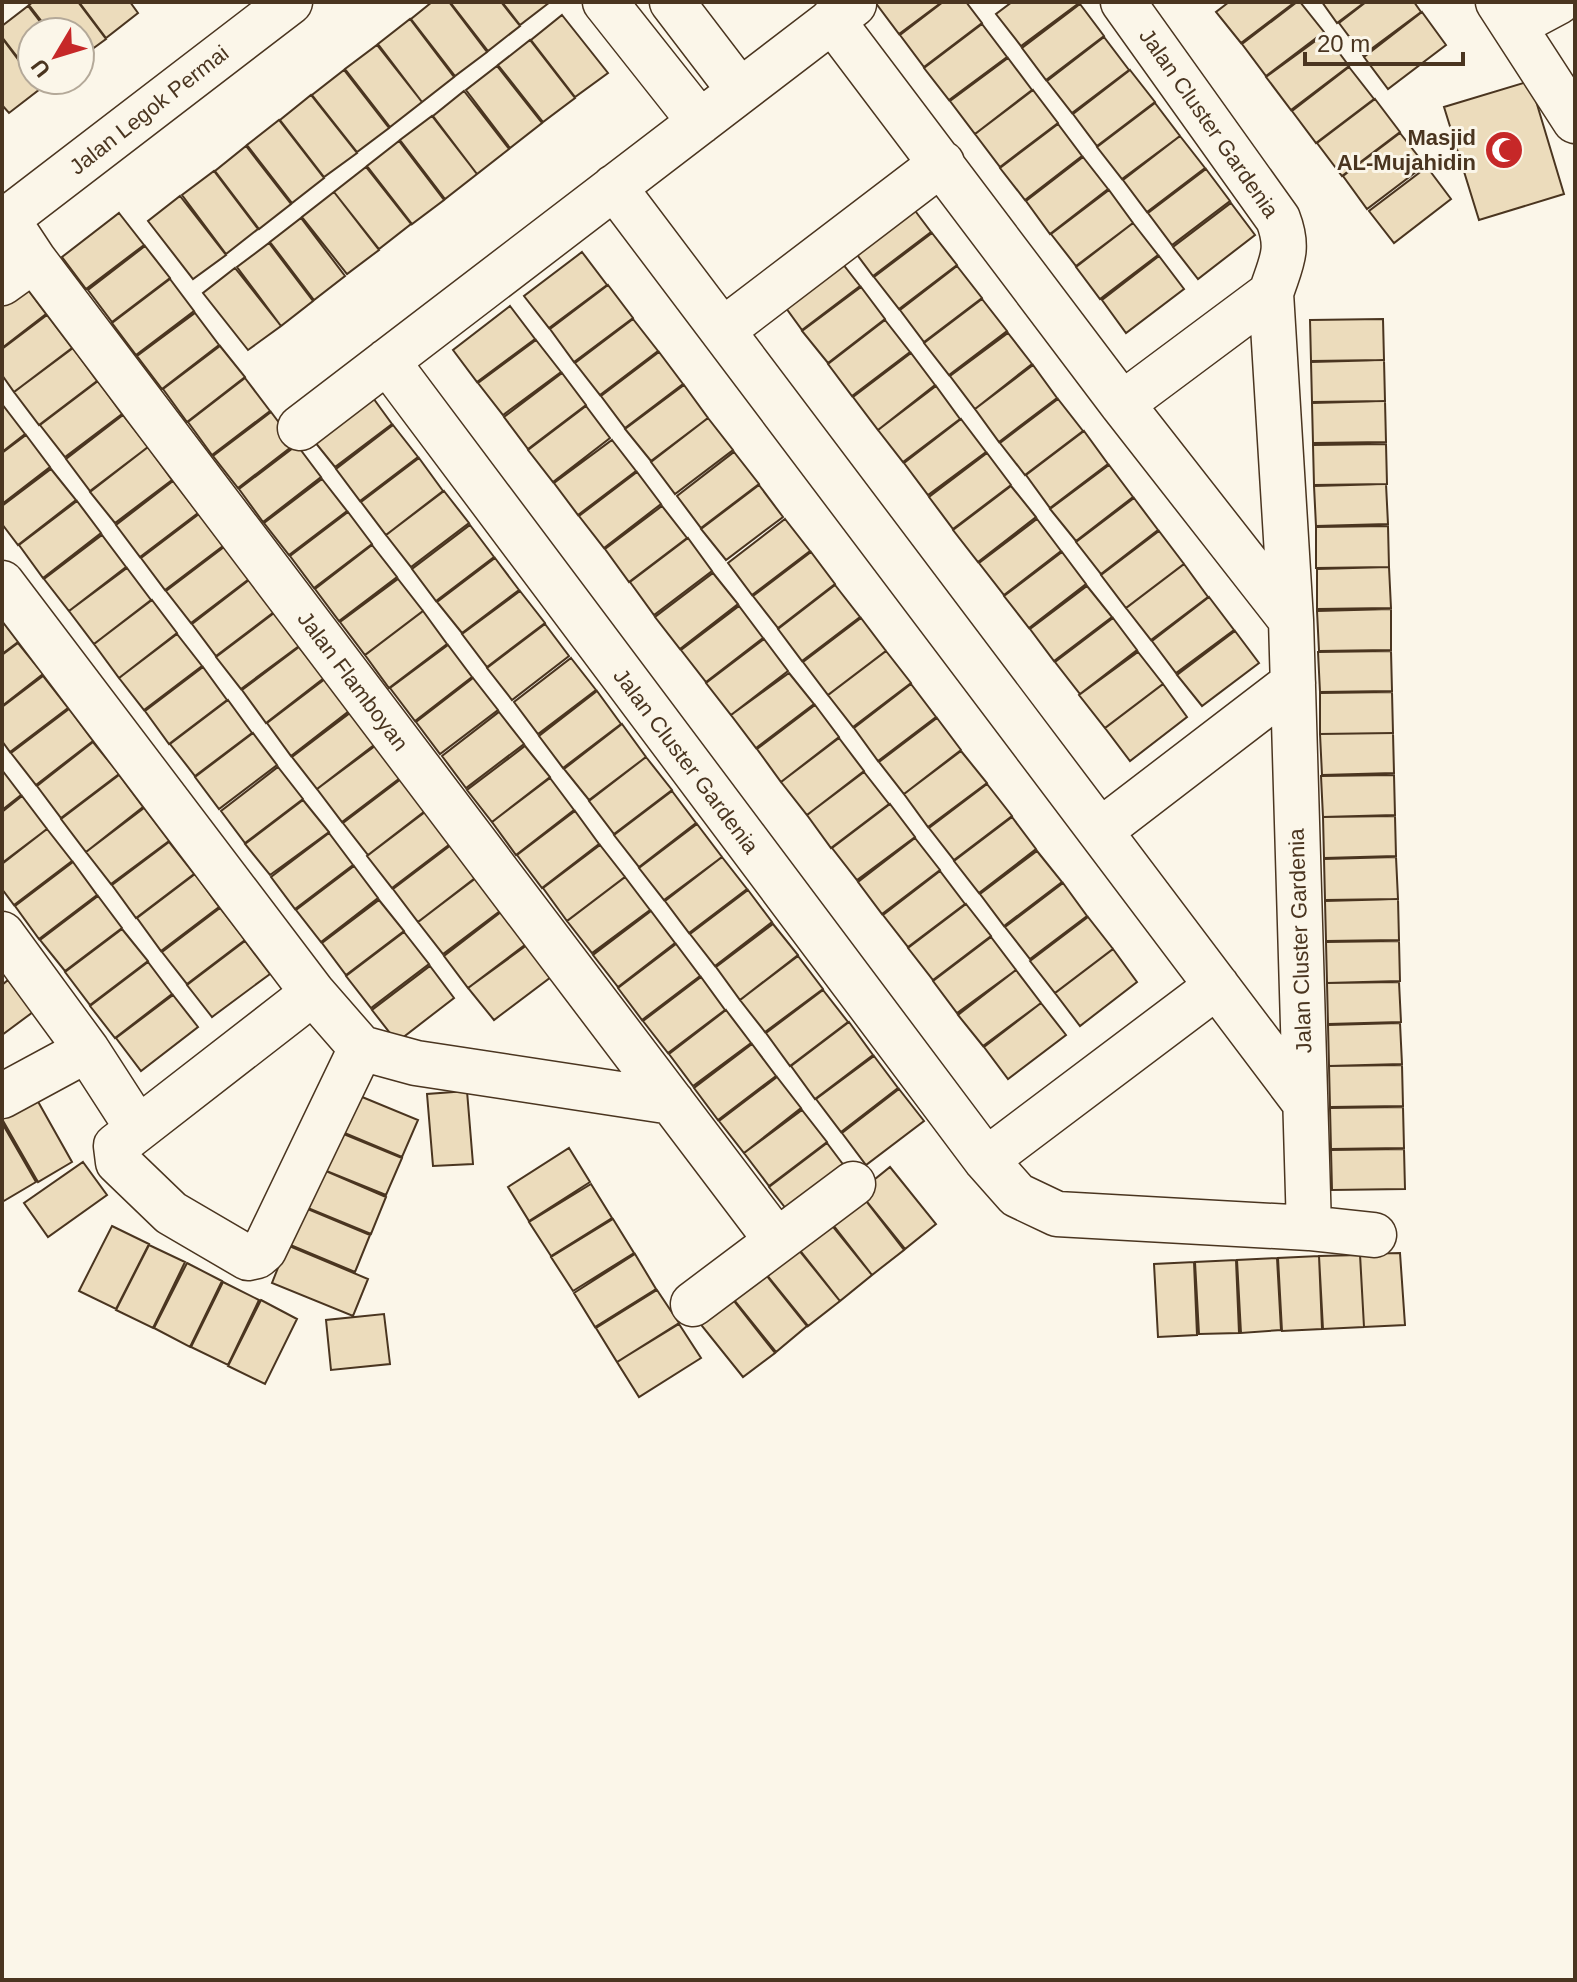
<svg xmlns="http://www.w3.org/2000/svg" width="1577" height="1982" font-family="Arial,sans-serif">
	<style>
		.building { fill: #ecdcbc; stroke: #4a3520; stroke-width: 2 }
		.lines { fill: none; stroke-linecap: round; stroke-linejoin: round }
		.minor-casing { stroke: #4a3520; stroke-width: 47 }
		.minor { stroke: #fbf6e9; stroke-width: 44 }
		.labels { text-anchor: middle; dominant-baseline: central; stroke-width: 6; stroke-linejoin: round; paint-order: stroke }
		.street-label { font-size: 22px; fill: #4a3520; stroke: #fbf6e9 }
		.poi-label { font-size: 22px; font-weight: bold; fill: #4a3520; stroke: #fbf6e9; text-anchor: end }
	</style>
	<rect width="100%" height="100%" fill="#fbf6e9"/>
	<path class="building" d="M33,2H78L106,39L80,58V32H50L29,5Z
		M79,2H130L138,13L106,38Z
		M432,2H449L487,52L455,76L411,19Z
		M450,2H501L520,26L488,51Z
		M502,2H550L520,25Z
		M875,2H942L899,34Z
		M943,2H966L982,23L924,67L900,35Z
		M1012,2H1079V3L1021,46L996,14Z
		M1229,2H1295L1241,43L1216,12Z
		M1297,2H1300L1324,32L1266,76L1242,44Z
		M1322,2H1365L1337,23Z
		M1366,2H1414L1421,12L1363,55L1339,23Z
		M1080,4L1104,36L1046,80L1022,48Z
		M28,6L48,32H32V76L2,37V26Z
		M1422,12L1446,45L1388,89L1364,57Z
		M562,15L608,73L575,97L531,40Z
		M410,19L454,77L422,102L378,44Z
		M982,24L1007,57L949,100L924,68Z
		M1325,34L1349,66L1291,110L1266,77Z
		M1104,37L1129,70L1072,113L1047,81Z
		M2,38L40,89L9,113L2,105Z
		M530,40L575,98L543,122L498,65Z
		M377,45L422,102L390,127L345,69Z
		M1008,58L1032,90L975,134L950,101Z
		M497,66L542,123L510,148L466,90Z
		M1349,67L1374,99L1316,143L1292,111Z
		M344,70L389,128L357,152L312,95Z
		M1130,70L1155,102L1097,146L1073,114Z
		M1530,81L1564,194L1479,220L1444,107Z
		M1033,90L1058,123L1000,167L975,134Z
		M464,91L509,149L477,174L433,116Z
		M311,95L357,153L324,177L280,120Z
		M1375,99L1400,132L1342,176L1317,143Z
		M1155,103L1180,136L1122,179L1097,147Z
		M432,116L477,174L445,199L400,140Z
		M279,120L324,178L292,203L247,145Z
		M1058,124L1082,156L1025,200L1000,168Z
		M1400,133L1425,165L1367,209L1343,176Z
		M1180,136L1205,168L1147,212L1123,180Z
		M399,141L444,200L412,224L367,166Z
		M246,146L291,204L259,229L215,171Z
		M1083,157L1108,189L1050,234L1026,201Z
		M366,167L411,224L379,249L334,192Z
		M1427,167L1451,199L1394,243L1369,211Z
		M1206,169L1230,201L1172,245L1148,213Z
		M214,171L258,229L226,254L182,195Z
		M1109,190L1133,223L1076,266L1051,234Z
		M334,192L379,250L347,274L302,217Z
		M180,196L226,255L193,279L148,221Z
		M907,200L931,232L873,276L849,244Z
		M1231,203L1255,235L1198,279L1173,247Z
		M119,213L144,245L86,289L62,257Z
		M301,218L345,276L314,300L270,242Z
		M1133,223L1158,255L1100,299L1076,267Z
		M932,233L957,265L899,309L874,277Z
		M269,243L313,301L281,326L237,267Z
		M145,246L170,278L112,322L88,290Z
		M582,252L607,285L549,328L524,296Z
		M835,254L860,286L802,330L778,297Z
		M1159,256L1184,289L1126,333L1102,300Z
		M957,266L982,298L924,342L900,310Z
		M235,268L281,326L248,350L203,293Z
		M170,279L194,311L136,355L112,323Z
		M22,282L46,314L2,348V297Z
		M608,285L633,318L574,362L550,329Z
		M861,287L885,319L828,363L802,331Z
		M982,299L1007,331L949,375L924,343Z
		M510,306L535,339L477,382L453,350Z
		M195,313L219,345L162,389L137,356Z
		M47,315L72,348L14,392L2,375V349Z
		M633,319L658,351L600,395L575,363Z
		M1383,319L1384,360L1311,361L1310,320Z
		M885,320L910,352L852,396L828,364Z
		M1008,333L1032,364L975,409L950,376Z
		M536,340L561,372L503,415L478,383Z
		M220,346L245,377L187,422L163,389Z
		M73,348L97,381L39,425L14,392Z
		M659,352L683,384L625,428L601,396Z
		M911,353L935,385L878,430L853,397Z
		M1384,360L1385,401L1312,402L1311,362Z
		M1033,365L1057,398L999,442L975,409Z
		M562,373L586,405L528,449L504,417Z
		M245,378L270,411L212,455L188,422Z
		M98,381L122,414L65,457L40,425Z
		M684,385L708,418L651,461L625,429Z
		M936,386L960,419L903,462L878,430Z
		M368,391L392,424L335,467L310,436Z
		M1058,399L1083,431L1025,475L1000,443Z
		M1385,401L1386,442L1313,443L1312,403Z
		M2,404L25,434L2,452Z
		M586,406L610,438L553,482L528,450Z
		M271,412L295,444L238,488L213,456Z
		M123,415L148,447L90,491L66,459Z
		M708,418L733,450L675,494L651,462Z
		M961,419L986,452L928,495L904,463Z
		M393,425L418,457L360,501L336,469Z
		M1084,431L1108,464L1050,508L1026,475Z
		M26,435L50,467L2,504V453Z
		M612,440L636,471L578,515L554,483Z
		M1386,444L1387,484L1314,485L1313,445Z
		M297,445L321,477L263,522L239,489Z
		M148,447L172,480L115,523L90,492Z
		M734,452L759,484L701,528L677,496Z
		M987,453L1011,485L953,529L929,497Z
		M419,458L443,491L386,535L361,502Z
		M1109,465L1133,497L1076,541L1050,509Z
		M51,469L76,500L18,545L2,524V506Z
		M637,472L661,504L604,548L579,516Z
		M322,479L347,511L289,555L264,523Z
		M173,481L198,513L140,557L116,525Z
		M1386,484L1388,524L1316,526L1314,486Z
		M759,485L783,517L726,560L701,529Z
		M1011,486L1036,517L978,562L953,530Z
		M444,491L469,523L411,567L386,535Z
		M1134,498L1158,530L1101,574L1076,542Z
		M77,501L101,533L43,578L19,545Z
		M662,506L687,538L629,582L605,549Z
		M348,512L372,544L314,588L290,556Z
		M199,514L223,546L165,590L141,558Z
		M785,519L810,551L752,595L728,563Z
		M1037,519L1061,551L1004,595L979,563Z
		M470,525L494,557L436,601L412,569Z
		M1388,526L1389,567L1316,568V527Z
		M1159,531L1184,564L1126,608L1101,575Z
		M102,535L126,567L69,611L44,579Z
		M688,538L712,571L654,615L630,582Z
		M372,545L397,577L339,621L315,589Z
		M224,547L249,579L191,623L166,591Z
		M811,552L835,584L778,628L753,596Z
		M1062,552L1086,584L1029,628L1004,596Z
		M495,558L519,590L462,633L437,602Z
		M1184,564L1208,597L1151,640L1126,608Z
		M1389,567L1391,608L1317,609V569Z
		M127,568L151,600L94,644L69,611Z
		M713,573L738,604L680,649L655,617Z
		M398,579L423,611L365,655L340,622Z
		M249,580L274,612L216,656L192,624Z
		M835,585L860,617L802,661L778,629Z
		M1087,586L1112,617L1054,661L1030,629Z
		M520,591L545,623L487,667L462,634Z
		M1209,597L1234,630L1176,673L1152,641Z
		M152,600L177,633L119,678L94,644Z
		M739,606L763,638L706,682L681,650Z
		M1391,609V650L1319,651L1317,611Z
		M423,611L447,644L389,688L365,655Z
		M274,613L299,646L241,689L216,657Z
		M861,618L886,651L828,695L803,662Z
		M1113,618L1137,650L1080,694L1055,662Z
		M2,621L18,642L2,654Z
		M545,624L569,656L512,700L487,668Z
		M1235,631L1259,663L1202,706L1177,675Z
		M177,634L202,666L144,710L119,678Z
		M764,639L788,671L731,715L706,683Z
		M18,643L43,674L2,706V655Z
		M448,645L472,677L415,721L390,688Z
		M299,647L324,678L266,723L242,690Z
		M886,651L911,683L853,727L828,695Z
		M1391,651L1392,691L1320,692L1318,652Z
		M1138,652L1163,684L1105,728L1079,695Z
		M571,658L596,690L538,734L514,702Z
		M203,667L227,700L169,744L145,711Z
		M789,673L814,704L756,748L731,715Z
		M43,676L68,708L10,752L2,741V707Z
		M473,678L498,710L440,754L416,722Z
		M325,679L349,711L291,756L267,723Z
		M911,684L936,717L878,761L854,728Z
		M1163,684L1187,717L1130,761L1105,728Z
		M597,691L621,724L563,768L539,736Z
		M1392,692L1393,733L1320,734V693Z
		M228,700L252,733L195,776L170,744Z
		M815,705L839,737L781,782L757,749Z
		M69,709L93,741L36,785L11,753Z
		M499,712L524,744L466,788L442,756Z
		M350,713L374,745L317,789L292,757Z
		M937,718L961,750L904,794L879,762Z
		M622,724L646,757L589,800L564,769Z
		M253,733L277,765L219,809L195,777Z
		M1393,733L1394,773L1322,775L1320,734Z
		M839,738L864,771L807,815L781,782Z
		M93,742L119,774L61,818L37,786Z
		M375,746L400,778L342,822L317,789Z
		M525,746L550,777L492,822L467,790Z
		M961,751L987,783L928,827L904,794Z
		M646,757L672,790L614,834L589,801Z
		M278,767L303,799L245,843L221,811Z
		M2,770L21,795L2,810Z
		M864,772L889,804L831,848L807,815Z
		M119,775L143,807L86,852L61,819Z
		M1394,775L1395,815L1323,817L1321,776Z
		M550,778L574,810L516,855L492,822Z
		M401,779L425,811L368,855L343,823Z
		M987,784L1012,816L954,860L929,828Z
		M672,791L696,823L639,867L614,835Z
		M22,796L47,829L2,863V812Z
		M303,800L329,832L270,875L245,844Z
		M890,804L915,837L857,880L832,848Z
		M144,808L169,841L111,884L86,852Z
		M575,811L599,844L542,888L517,855Z
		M425,812L450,844L392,888L367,856Z
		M1395,816L1396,856L1324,858L1323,817Z
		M1012,817L1036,849L979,893L954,861Z
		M697,824L722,857L664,900L639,868Z
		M47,829L72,861L14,905L2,889V864Z
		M329,833L353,865L295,909L271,877Z
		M915,838L940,870L882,914L858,882Z
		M169,842L194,874L136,918L112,885Z
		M451,845L475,878L418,922L393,889Z
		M600,845L625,877L567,921L543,888Z
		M1037,851L1062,882L1004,926L980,894Z
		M722,857L747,889L689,933L665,901Z
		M1396,857L1398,899L1325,900L1324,859Z
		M73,862L97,895L39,939L15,906Z
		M354,866L378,898L321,942L296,910Z
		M940,871L965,904L908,947L883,915Z
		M195,874L219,907L161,951L137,918Z
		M625,877L650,910L592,953L567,921Z
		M476,878L500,911L443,954L418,922Z
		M1063,883L1087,916L1030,959L1005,927Z
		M748,890L772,922L715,966L690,934Z
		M98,896L122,928L65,971L40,940Z
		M1398,899L1399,940L1326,941L1325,901Z
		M379,900L404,931L346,975L322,943Z
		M966,904L991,936L933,980L908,948Z
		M220,908L245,940L187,984L162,952Z
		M651,911L675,943L618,987L593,955Z
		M501,912L526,944L468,988L444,956Z
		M1088,917L1113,949L1055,993L1030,961Z
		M773,924L798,955L740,1000L716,967Z
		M122,929L148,961L90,1005L65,972Z
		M404,932L429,964L371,1008L346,976Z
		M991,937L1016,970L957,1013L933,981Z
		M245,941L270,974L212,1017L187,985Z
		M1399,941L1400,981L1327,983L1326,942Z
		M676,944L700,976L642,1020L618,988Z
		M527,945L551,977L494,1020L468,988Z
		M1113,949L1137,982L1080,1026L1055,993Z
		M798,956L823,989L765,1032L740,1000Z
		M148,962L172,994L115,1038L90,1006Z
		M430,966L454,998L397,1042L372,1010Z
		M1016,970L1041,1003L983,1046L958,1015Z
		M701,977L725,1010L668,1053L643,1021Z
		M8,980L33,1012L2,1035V985Z
		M1399,982L1401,1022L1328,1024L1327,983Z
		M823,990L848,1022L790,1066L766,1033Z
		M173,995L198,1027L141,1071L116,1038Z
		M1041,1003L1066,1035L1008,1079L984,1047Z
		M726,1010L751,1043L693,1086L669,1054Z
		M849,1022L873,1055L815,1099L791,1066Z
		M1400,1023L1402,1064L1329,1066L1328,1025Z
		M752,1044L776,1076L718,1120L694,1088Z
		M874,1056L898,1088L841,1132L816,1099Z
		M1402,1065L1403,1106L1330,1107L1329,1066Z
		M777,1077L801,1108L744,1153L719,1121Z
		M899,1089L924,1121L866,1165L842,1133Z
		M467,1091L473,1164L433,1166L427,1094Z
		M350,1092L418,1120L402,1157L335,1129Z
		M36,1098L72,1162L38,1182L2,1119Z
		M1403,1107L1404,1148L1331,1149L1330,1108Z
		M802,1110L827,1142L769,1186L744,1153Z
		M2,1123L36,1182L2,1202Z
		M334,1130L402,1158L386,1195L319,1168Z
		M827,1143L851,1175L794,1219L769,1187Z
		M569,1148L590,1182L529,1221L508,1187Z
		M1404,1149L1405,1189L1332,1190L1331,1150Z
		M83,1162L107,1195L48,1237L24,1203Z
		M890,1167L936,1224L905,1249L859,1192Z
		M319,1168L386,1197L371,1234L303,1206Z
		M591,1184L612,1218L551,1256L529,1222Z
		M859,1192L904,1250L872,1275L827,1217Z
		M303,1207L370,1235L355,1272L288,1244Z
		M826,1218L872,1275L840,1301L795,1244Z
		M613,1219L634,1253L573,1291L551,1257Z
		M112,1226L149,1244L116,1309L79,1291Z
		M794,1244L840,1301L808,1326L762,1269Z
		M149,1245L185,1262L153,1328L116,1310Z
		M287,1245L368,1279L353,1316L272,1283Z
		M1400,1253L1405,1325L1364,1327L1360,1254Z
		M635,1254L656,1289L595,1327L574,1293Z
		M1360,1255L1364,1327L1323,1329L1319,1256Z
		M1319,1256L1322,1329L1282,1331L1278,1258Z
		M1277,1258L1281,1330L1241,1333L1237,1260Z
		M1236,1260L1239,1333L1199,1334L1195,1262Z
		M1194,1262L1197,1335L1158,1337L1154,1264Z
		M187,1263L222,1281L190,1347L154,1328Z
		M762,1270L807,1326L776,1352L730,1295Z
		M223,1282L259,1300L228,1365L191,1347Z
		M657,1290L679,1323L617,1362L596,1328Z
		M730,1296L775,1353L743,1377L698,1321Z
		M261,1300L297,1319L265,1384L228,1366Z
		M384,1314L390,1364L331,1370L326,1320Z
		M679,1324L701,1358L639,1397L617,1362Z"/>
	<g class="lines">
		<g class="minor-casing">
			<path id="minor" d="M605,2L700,122
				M672,2L740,91
				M1123,2L1278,219C1290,250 1281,262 1271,293L1291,620L1309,1228
				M1498,2L1575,121
				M832,20L1122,404L1291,620
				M1515,25L1558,2
				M614,187L1305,1103
				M2,218L7,219L34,260L777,1241
				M7,219L290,2
				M2,283L34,260
				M723,330L942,163
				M387,361L986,1160L1017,1195L1057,1214L1309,1228L1374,1235
				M1122,404L1271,293
				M300,428L854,4
				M2,583L313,993L361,1048L416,1063L672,1102
				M1100,831L1293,683
				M2,934L87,1050L138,1129
				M313,993L116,1146L118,1162L171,1213L248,1258L257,1256L264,1250L361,1048
				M2,1096L87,1050
				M986,1160L1217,986
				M693,1304L853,1184"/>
		</g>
		<use href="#minor" class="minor"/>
	</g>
	<defs>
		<g id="mosque-disc" transform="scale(2)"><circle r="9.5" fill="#c62828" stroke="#fbf6e9"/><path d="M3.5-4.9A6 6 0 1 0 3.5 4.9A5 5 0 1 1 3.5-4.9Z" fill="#fff"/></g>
	</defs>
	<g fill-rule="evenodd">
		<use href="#mosque-disc" x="1504" y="150"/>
	</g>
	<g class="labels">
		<g class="street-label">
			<text transform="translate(149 110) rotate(-38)">Jalan Legok Permai</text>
			<text transform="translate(1209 123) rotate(55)">Jalan Cluster Gardenia</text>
			<text transform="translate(353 681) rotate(53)">Jalan Flamboyan</text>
			<text transform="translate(686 761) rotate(53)">Jalan Cluster Gardenia</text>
			<text transform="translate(1300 941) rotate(-92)">Jalan Cluster Gardenia</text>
		</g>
		<g class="poi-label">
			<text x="1476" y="137">Masjid<tspan x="1476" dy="25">AL-Mujahidin</tspan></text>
		</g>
	</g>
	<rect width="1577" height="1982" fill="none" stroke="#4a3520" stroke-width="8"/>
	<g transform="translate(56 56) rotate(232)"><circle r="38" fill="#fbf6e9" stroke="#b4a999" stroke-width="2"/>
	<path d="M0-6L14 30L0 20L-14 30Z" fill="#c62828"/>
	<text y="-12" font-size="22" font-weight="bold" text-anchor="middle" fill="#4a3520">U</text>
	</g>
	<path d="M1305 52v12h158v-12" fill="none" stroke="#4a3520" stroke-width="4"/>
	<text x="1317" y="52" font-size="24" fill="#4a3520" stroke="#fbf6e9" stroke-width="6" paint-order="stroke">20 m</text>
</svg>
